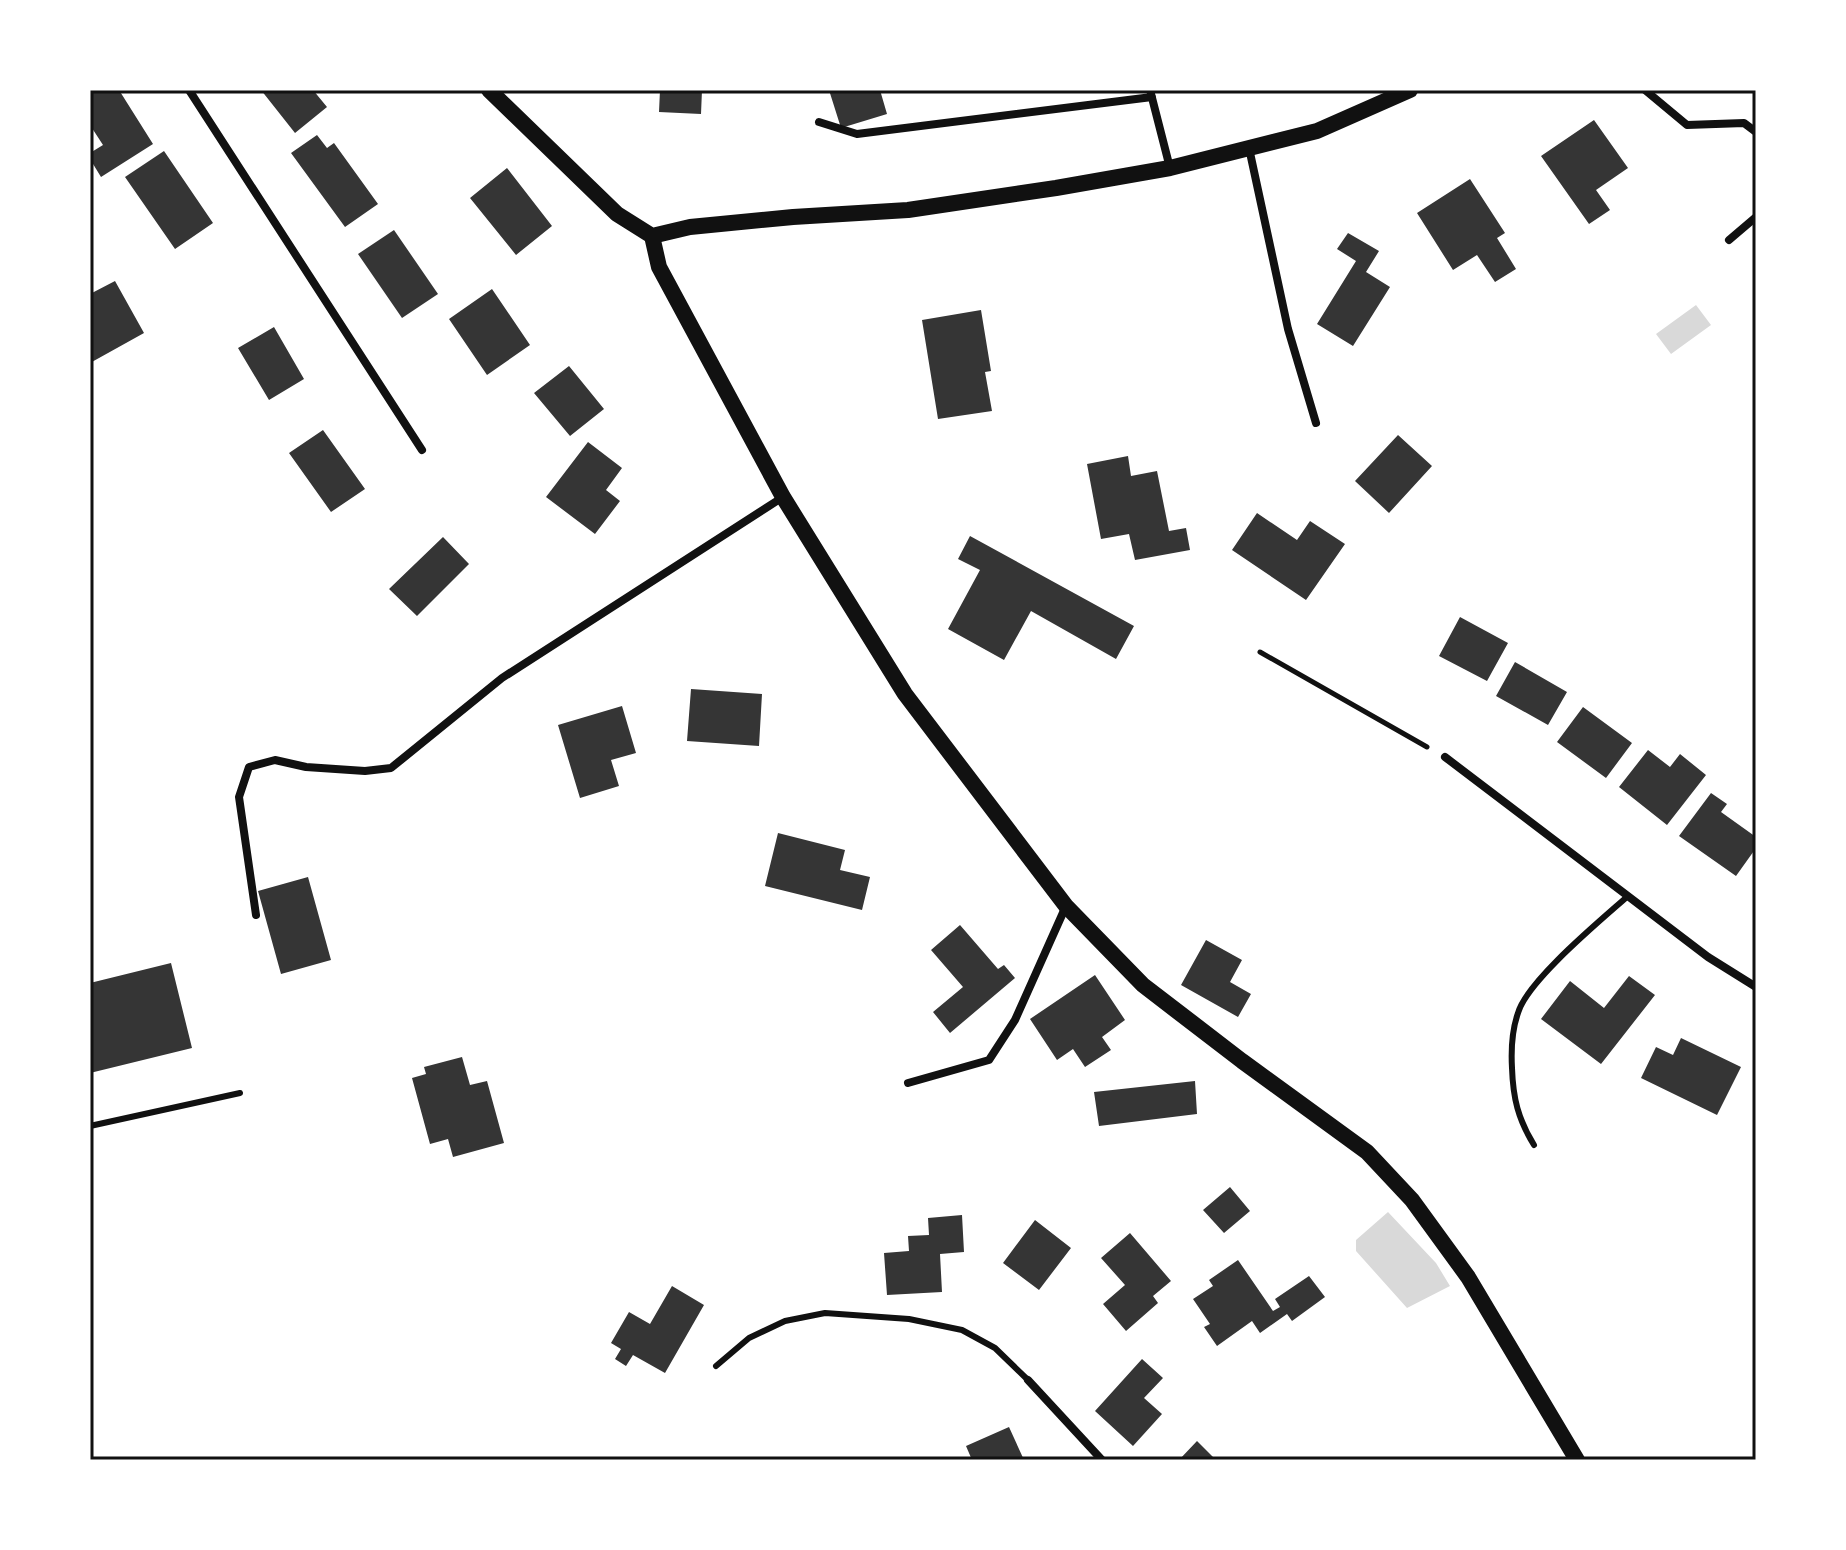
<svg xmlns="http://www.w3.org/2000/svg" width="1846" height="1550" font-family="Roboto,sans-serif">
	<style>
		.water { fill: #d9d9d9 }
		.building { fill: #353535 }
		.lines { fill: none; stroke-linecap: round; stroke-linejoin: round }
		.path { stroke: #111; stroke-width: 5 }
		.service { stroke: #111; stroke-width: 6 }
		.minor { stroke: #111; stroke-width: 8 }
		.secondary { stroke: #111; stroke-width: 16 }
		.neatline { fill: none; stroke: #111; stroke-width: 3 }
	</style>
	<rect width="100%" height="100%" fill="#fff"/>
	<path class="water" d="M1696,305L1711,325L1671,354L1656,334Z
		M1388,1212L1436,1263L1450,1286L1407,1308L1356,1251V1240Z"/>
	<path class="building" d="M90,90H119L153,144L101,177L90,159V153L103,145L90,125Z
		M261,90H313L327,107L295,133Z
		M660,90H702L701,114L659,112Z
		M829,90H880L887,114L841,128Z
		M1594,120L1628,168L1596,190L1610,210L1589,224L1541,156Z
		M317,135L327,148L334,143L378,204L345,227L291,153Z
		M164,151L213,223L175,249L125,177Z
		M507,168L552,226L516,255L470,198Z
		M1470,179L1505,233L1497,238L1516,269L1495,282L1477,255L1453,270L1417,213Z
		M394,230L438,294L402,318L358,254Z
		M1348,233L1379,251L1366,272L1390,287L1353,346L1317,324L1356,261L1337,249Z
		M115,281L144,333L90,363V294Z
		M492,289L530,345L487,375L449,319Z
		M981,310L991,371L985,372L992,411L938,419L922,320Z
		M274,327L304,379L269,400L238,348Z
		M569,366L604,409L570,436L534,393Z
		M323,430L365,489L331,512L289,453Z
		M1398,435L1432,466L1389,513L1355,481Z
		M588,442L622,468L606,490L620,501L595,534L546,497Z
		M1128,456L1131,476L1157,471L1169,531L1186,528L1190,550L1135,560L1129,534L1101,539L1087,464Z
		M1257,513L1297,540L1310,521L1345,544L1306,600L1232,550Z
		M970,536L1134,626L1116,659L1031,611L1004,660L948,629L980,570L958,559Z
		M443,537L469,564L417,616L389,589Z
		M1460,617L1508,643L1487,681L1439,656Z
		M1515,662L1567,692L1548,725L1496,696Z
		M691,689L762,694L759,746L687,741Z
		M622,706L636,753L611,760L619,786L580,798L558,725Z
		M1583,707L1632,743L1606,778L1557,742Z
		M1648,750L1670,767L1680,754L1706,775L1667,825L1619,787Z
		M1711,793L1727,804L1721,812L1756,837V848L1736,876L1679,836Z
		M778,833L845,850L840,870L870,877L862,910L765,886Z
		M308,877L331,960L281,974L258,891Z
		M960,925L998,969L1004,965L1015,978L950,1033L933,1012L963,987L931,950Z
		M1206,940L1242,960L1230,982L1251,994L1238,1017L1181,985Z
		M171,963L192,1048L90,1073V983Z
		M1095,975L1125,1020L1102,1037L1111,1050L1085,1067L1073,1049L1057,1060L1030,1019Z
		M1629,976L1655,995L1601,1064L1541,1019L1570,981L1604,1008Z
		M1681,1038L1741,1067L1717,1115L1641,1078L1656,1047L1673,1055Z
		M462,1057L470,1085L487,1081L504,1143L453,1157L448,1139L430,1144L412,1078L426,1074L424,1067Z
		M1195,1081L1197,1114L1099,1126L1094,1092Z
		M1230,1187L1250,1211L1224,1233L1203,1210Z
		M962,1215L964,1252L940,1254L942,1292L887,1295L884,1253L909,1251L908,1236L929,1235L928,1218Z
		M1035,1220L1071,1248L1039,1290L1003,1263Z
		M1130,1233L1171,1281L1153,1296L1158,1303L1126,1331L1103,1304L1125,1285L1101,1258Z
		M1238,1260L1273,1311L1280,1307L1275,1299L1309,1276L1325,1297L1292,1321L1287,1314L1260,1333L1252,1321L1217,1346L1204,1327L1210,1324L1193,1299L1213,1286L1209,1280Z
		M672,1286L704,1305L665,1373L633,1355L626,1366L615,1359L621,1349L611,1343L629,1312L650,1324Z
		M1142,1359L1163,1378L1144,1398L1162,1414L1133,1446L1095,1411Z
		M1009,1427L1024,1460H972L966,1446Z
		M1197,1441L1216,1460H1179Z"/>
	<g class="lines">
		<path class="path" d="M1260,652L1427,747"/>
		<path class="service" d="M90,1126L240,1093
			M1534,1145C1518,1119 1513,1098 1512,1068C1511,1050 1512,1030 1518,1013C1527,981 1601,920 1628,896
			M716,1366L749,1338L785,1321L825,1313L909,1319L962,1330L995,1348L1028,1380"/>
		<path class="minor" d="M189,90L422,450
			M1150,90L1170,168
			M1645,90L1687,125L1744,123L1756,132
			M819,122L857,134L1152,97
			M1249,148L1288,329L1316,423
			M1729,240L1756,217
			M1445,757L1708,957L1756,987
			M256,915L239,797L249,767L275,760L306,767L365,771L391,768L502,678L783,497
			M908,1083L989,1060L1015,1020L1066,906
			M1028,1380L1102,1460"/>
		<path class="secondary" d="M489,90L617,214L652,236L659,267L783,497L905,694L1066,906L1143,985L1242,1061L1367,1152L1412,1200L1468,1277L1577,1460
			M652,236L690,227L793,217L908,210L1056,188L1170,168L1317,131L1410,90"/>
	</g>
	<rect width="1846" height="1550" fill="none" stroke="#ffffff" stroke-width="184"/>
	<rect x="92" y="92" width="1662" height="1366" class="neatline"/>
</svg>
